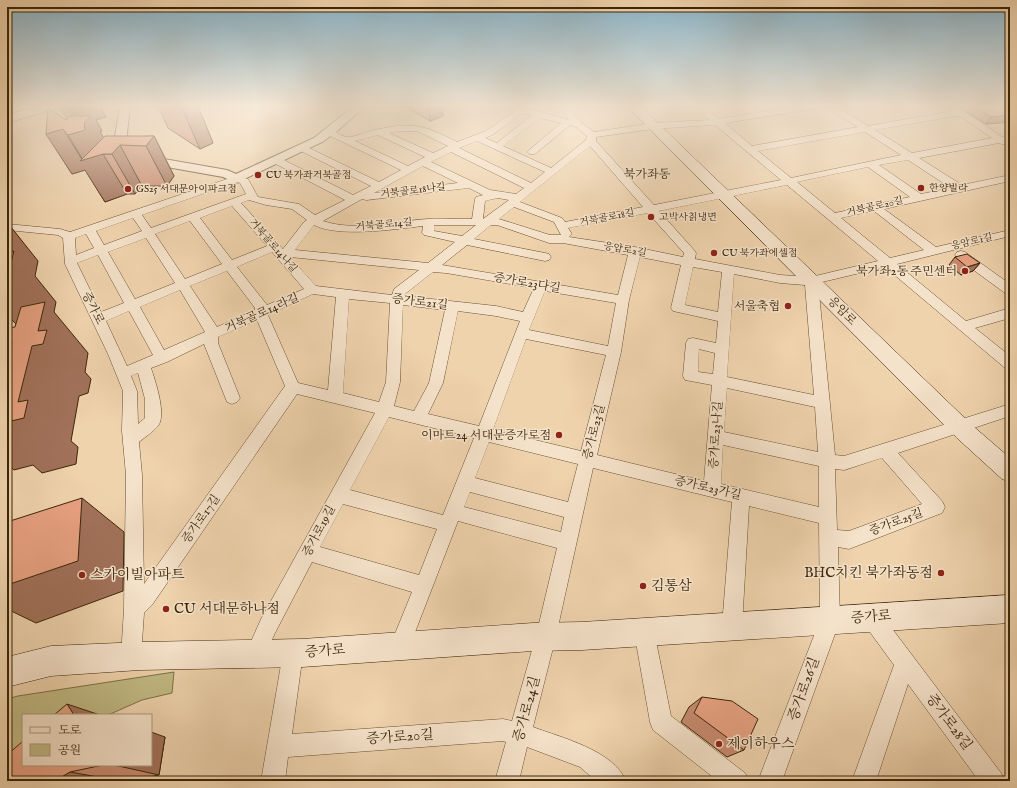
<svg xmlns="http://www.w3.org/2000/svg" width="1017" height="788" font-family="'IM FELL English','Noto Serif KR',serif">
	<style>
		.green { fill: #c1ba84; stroke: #7e7047 }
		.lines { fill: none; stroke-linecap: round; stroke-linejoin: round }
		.minor-casing { stroke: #685133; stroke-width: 1 }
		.tertiary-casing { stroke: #685133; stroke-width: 2 }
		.secondary-casing { stroke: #3b260a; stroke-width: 1 }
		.minor { fill: #f5e2ca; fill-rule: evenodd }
		.tertiary { fill: #f5e2ca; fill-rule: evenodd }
		.secondary { fill: #f5e2ca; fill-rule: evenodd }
		.wall { fill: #c78a6f; stroke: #3b260a }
		.shaded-wall { fill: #a2715a; stroke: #3b260a }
		.building { fill: #e7a181; stroke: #3b260a }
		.poi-dot { fill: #8f2418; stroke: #f5e2ca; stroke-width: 1.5 }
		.labels { text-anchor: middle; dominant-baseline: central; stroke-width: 3; stroke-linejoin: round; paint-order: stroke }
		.far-poi-label { font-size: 10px; fill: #3b260a; stroke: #f5e2ca; text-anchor: start }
		.far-street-label { font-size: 10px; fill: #3b260a; stroke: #f5e2ca }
		.far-quarter-label { font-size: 12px; fill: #3b260a; stroke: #f5e2ca }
		.poi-label { font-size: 12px; fill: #3b260a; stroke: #f5e2ca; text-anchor: end }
		.street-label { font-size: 12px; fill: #3b260a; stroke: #f5e2ca }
		.near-poi-label { font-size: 14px; fill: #3b260a; stroke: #f5e2ca; text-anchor: start }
		.near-street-label { font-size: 14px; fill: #3b260a; stroke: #f5e2ca }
	</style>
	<rect width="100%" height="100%" fill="#efd3ad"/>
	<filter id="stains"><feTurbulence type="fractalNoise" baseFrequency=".005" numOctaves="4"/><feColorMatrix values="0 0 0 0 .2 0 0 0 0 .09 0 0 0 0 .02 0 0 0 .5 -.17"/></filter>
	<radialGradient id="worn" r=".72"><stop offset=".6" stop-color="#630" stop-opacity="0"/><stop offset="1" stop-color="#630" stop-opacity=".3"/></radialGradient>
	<path class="green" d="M174,672L172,693L142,700L108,715H23V762L7,757V699L18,696Z"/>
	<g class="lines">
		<g class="minor-casing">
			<path id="minor" d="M502,106L521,107L523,106H532L529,109L569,120L558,106H566L582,123L594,132L653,123L709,120L694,106H703L719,119L800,106H817L813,109L725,123L752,146L858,127L828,108L827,106H836L868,126L953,111L949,107L950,106H957L1002,137L1010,135C1010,142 1007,147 999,143L919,158L962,185L1010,175V181L884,209L936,247L1010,230V236L897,264L966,321L1010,308V318L975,328L1010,356V369L1005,368L885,267L818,283L835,455L844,456L1010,404V416L898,453L942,501L945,507L942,513L849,549L838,547L840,620L782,781H758L820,620L819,523L749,506L742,626L739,633L732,636L725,633L722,626L732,502L593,468L556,636L533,727C562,738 613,750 626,781H596L580,767L527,747L519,781H495L506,742L503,741L288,757L285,781H261L283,653L286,646L293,643L300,646L303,653L292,734L503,719L512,721L536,636L557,548L458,521L407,653L400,656L393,653L390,646L412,592L312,562L275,633L263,660L256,663L249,660L246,653L261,619L375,413L297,394L152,605L144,613L141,657L138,664L131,667L124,664L121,657L124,609L126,475L122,431L123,391L108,354L65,264L63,238L58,235L7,230V224L60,229L70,232L236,176L248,179L258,197L299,204L315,215L345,200L272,162L271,160L272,158H280L353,195L371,186L299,150L297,148L299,146H305L379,182L401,170L326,134L324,132L326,130C334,128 338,135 346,137C352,138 364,133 370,131C410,122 421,123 457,142L486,131L515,111L503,108ZM523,113L532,115L497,143L485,138L492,135ZM956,116H960L992,138L912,153L875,130ZM540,118L561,123L529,150L527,152L529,154H535L570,125L576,127L587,136L586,140L551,168L503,146ZM715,125L781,180L654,205L596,141V137L653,129ZM400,131H417L448,146L433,153L389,133ZM865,132L901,155L791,178L758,151ZM378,135L425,157L408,166L355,141ZM477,141L545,172L531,183L459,148ZM590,146L643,207L565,222L562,218L520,202ZM451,152L524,188L516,194L490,190L431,162ZM908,160L951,188L921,194L879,165ZM423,166L458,183L374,193ZM868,167L910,197L835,213L797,182ZM237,182L240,183L246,194L151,228L142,215ZM787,185L878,261L811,277L780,275L695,259L696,253L694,250L659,211ZM469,188L483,195L476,197L475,199L472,219C457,219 443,218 428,219C394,221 356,232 323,221L362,199L366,200ZM498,198L509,200L483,219L485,201ZM249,200L266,205L292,209L307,220L304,222L283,249L241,203ZM232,206L267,246L232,260L200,218ZM514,207L554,222L561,235H550L499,219ZM874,211L924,250L890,258L841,218ZM648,213L684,253L683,257L635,247L569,237L572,234L568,228ZM133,218L142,231L104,245L96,231ZM190,221L222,264L185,279L155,234ZM314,225C338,238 396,229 423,226L422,233L424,235L455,242L428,263L295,250ZM434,225H476L462,236L434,231ZM491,225H497L549,243H563L628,255L618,295L442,265L467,245L545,261L549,260L551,257L549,254L545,253L474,239ZM86,234L94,248L76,255L75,238ZM146,238L175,283L135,299L108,252ZM272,252L304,289L267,305L237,267ZM98,255L124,303L101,312L77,263ZM290,257L419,270L394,289L392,295L316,286ZM640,257L681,265L671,308L673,311L718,321L716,343L693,338L688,339L686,343L683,376L685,380L712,385L704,481L597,455L621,352L629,300ZM693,267L722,272L718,312L685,305ZM227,271L255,308V310L217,327L190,286ZM433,272L446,273L534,288L523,312L496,306L404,296L405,294ZM734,274L780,283L805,285L814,395L727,377ZM180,290L205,332L164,350L140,307ZM545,291L616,303L608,346L529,330ZM313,294L336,297L328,390L298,383L268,315ZM349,299L390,303L386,382L379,402L343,393ZM403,305L445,310L429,383L414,411L394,406L400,382ZM129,311L153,355L127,366L106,321ZM458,311L496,316L520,321L479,426L428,414L443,383ZM257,320L285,386L144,584L142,475L139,442C145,437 153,432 158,426C167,415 155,380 151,368L167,362L204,344L227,402L232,404L237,402L240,398L218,343V337ZM526,339L606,355L581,451L493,430ZM699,349L715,353L713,374L698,372ZM138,373L145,399V418L138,424L137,391L131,376ZM727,388L815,407L818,452L724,432ZM389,417L474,438L443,515L350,490ZM489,442L578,464L568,502L475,478ZM723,445L819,466V507L721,484ZM882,458L922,504L849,531L837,530L835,469L844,470ZM470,492L564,517L561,532L464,507ZM343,504L437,529L419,575L320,547Z
				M961,251L965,252L1010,284V294L1005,293L957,258L955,255L957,252Z
				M871,607L878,610L1001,773L1005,781H979L908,684L876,781H852L894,665L864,624L861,617L864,610Z
				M644,621L651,624L654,631L671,716L745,773L749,781H718L653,730L650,722L634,631L637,624Z"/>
		</g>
		<g class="tertiary-casing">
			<path id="tertiary" d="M120,106H130L126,142L141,155L227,170L236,174L314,138L354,106H365L335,133L322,142L236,183L223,177L133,161L114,143Z"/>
		</g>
		<g class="secondary-casing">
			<path id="secondary" d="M38,106H56L54,109L7,123V115Z
				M627,106H640L973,426L1010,458V482L1002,479L957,438Z
				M1010,595V623L582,650L533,651L302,667L140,670L51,676L7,687V657L51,646L140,642L302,639L533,623L582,622Z"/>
		</g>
		<use href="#minor" class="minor"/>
		<use href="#tertiary" class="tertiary"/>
		<use href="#secondary" class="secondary"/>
	</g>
	<path class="wall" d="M59,106H100L106,117L96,120L102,131H100L103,138L154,136L174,176L167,186H142L135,194H127L105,202L85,170L72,174L46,134L67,119Z
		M155,106H198L213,143L200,149L168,128L160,110L156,108Z
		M404,106H442L443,116L430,121Z
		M957,106H1010V122L986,124Z
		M955,257L980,263L973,271L961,275L949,265Z
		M702,697L744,750L727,757L681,722L689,707Z
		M165,737L159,775L130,781H7L23,765H151Z"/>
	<path class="shaded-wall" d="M70,106H100L106,117L96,120L102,131H100L112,153L120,145L142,186L135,194L112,154H103L127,194L105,202L85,170L72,174L46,134L63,129L83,161V160L68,135L81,131L69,111Z
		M181,106H198L213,143L200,149Z
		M428,106H442L443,116L430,121Z
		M1010,115V122L986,124L991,117Z
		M154,136L174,176L167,186L146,146Z
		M7,222L38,261L35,276L56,302L54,312L88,353L85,372L91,379L88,393L79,396L71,441L78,447L76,464L42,473L33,465L14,470L7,464V422L18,402L7,375V343L12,342L16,324L7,315Z
		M980,263L973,271L961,275L967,267Z
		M82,498L124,532L123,591L36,623L7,609V585Z
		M67,704L100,715H74Z
		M151,732L165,737L159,775L114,765H151Z
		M70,772L120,781H55Z"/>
	<path class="building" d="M64,106H70L69,111Z
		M972,106H1010V115L991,117Z
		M48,108L66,120L70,116H91L84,123L85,130L68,135L63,129L46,134Z
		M105,136H154L146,146L120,145L112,154H103L80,161Z
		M14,251L8,274H7V253Z
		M967,254L980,263L967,267L955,257Z
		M45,302L38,331L47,330L43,344L32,346L18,402L28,400L24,418L7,422V359L12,342L7,343V328L15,327L21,307Z
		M82,498L78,561L7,585V522Z
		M702,697L732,701L758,719L744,750L694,713Z
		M67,704L74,715H54Z
		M23,741V765H103L70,772L55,781H7V755Z"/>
	<linearGradient id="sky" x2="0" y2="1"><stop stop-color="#89b6cd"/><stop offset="0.49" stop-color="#f8ebda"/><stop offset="1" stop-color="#f8ebda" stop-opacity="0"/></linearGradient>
	<rect width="1017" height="216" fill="url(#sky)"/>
	<g class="poi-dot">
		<circle cx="258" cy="175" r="4"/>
		<circle cx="921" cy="188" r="4"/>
		<circle cx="128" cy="189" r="4"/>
		<circle cx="651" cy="217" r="4"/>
		<circle cx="714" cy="253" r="4"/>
		<circle cx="965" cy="271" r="4"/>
		<circle cx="788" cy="306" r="4"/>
		<circle cx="559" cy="435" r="4"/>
		<circle cx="941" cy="573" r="4"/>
		<circle cx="82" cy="575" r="4"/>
		<circle cx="643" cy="586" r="4"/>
		<circle cx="166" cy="609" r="4"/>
		<circle cx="719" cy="744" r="4"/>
	</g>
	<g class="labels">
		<g class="far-poi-label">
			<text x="266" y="175">CU 북가좌거북골점</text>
			<text x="929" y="188">한양빌라</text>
			<text x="136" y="189">GS25 서대문아이파크점</text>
			<text x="659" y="217">고박사칡냉면</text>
			<text x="722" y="253">CU 북가좌에셀점</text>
		</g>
		<g class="far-street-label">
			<text transform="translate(413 191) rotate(-7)">거북골로18나길</text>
			<text transform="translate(875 207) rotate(-13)">거북골로20길</text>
			<text transform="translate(607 218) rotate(-11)">거북골로18길</text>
			<text transform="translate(384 225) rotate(-5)">거북골로14길</text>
			<text transform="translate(972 242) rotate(-13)">응암로1길</text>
			<text transform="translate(273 246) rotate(49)">거북골로14나길</text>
			<text transform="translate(625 250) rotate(10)">응암로2길</text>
		</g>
		<g class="far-quarter-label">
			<text x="647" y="174">북가좌동</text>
		</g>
		<g class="poi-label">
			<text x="957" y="271">북가좌2동 주민센터</text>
			<text x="780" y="306">서울축협</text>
			<text x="551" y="435">이마트24 서대문증가로점</text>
		</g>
		<g class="street-label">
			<text transform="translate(527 283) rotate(10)">증가로23다길</text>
			<text transform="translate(420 302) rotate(7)">증가로21길</text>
			<text transform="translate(93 308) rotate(64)">증가로</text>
			<text transform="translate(842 311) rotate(45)">응암로</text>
			<text transform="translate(262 313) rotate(-24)">거북골로14라길</text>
			<text transform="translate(594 432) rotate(-76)">증가로23길</text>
			<text transform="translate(716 435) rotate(-86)">증가로23나길</text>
			<text transform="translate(708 488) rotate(13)">증가로23가길</text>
			<text transform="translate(201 519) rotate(-55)">증가로17길</text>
			<text transform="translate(896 522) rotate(-20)">증가로25길</text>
			<text transform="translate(319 531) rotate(-62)">증가로19길</text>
		</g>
		<g class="near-poi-label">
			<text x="933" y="573" text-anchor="end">BHC치킨 북가좌동점</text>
			<text x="90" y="575">스카이빌아파트</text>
			<text x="651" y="586">김통삼</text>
			<text x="174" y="609">CU 서대문하나점</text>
			<text x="727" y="744">제이하우스</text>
		</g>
		<g class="near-street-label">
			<text transform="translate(871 617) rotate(-4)">증가로</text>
			<text transform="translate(325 651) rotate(-4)">증가로</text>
			<text transform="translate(804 689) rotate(-70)">증가로26길</text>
			<text transform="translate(527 709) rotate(-75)">증가로24길</text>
			<text transform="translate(949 722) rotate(53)">증가로28길</text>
			<text transform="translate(400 737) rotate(-4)">증가로20길</text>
		</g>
	</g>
	<rect width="1017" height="788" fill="none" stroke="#efd3ad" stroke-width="24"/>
	<rect x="8" y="8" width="1001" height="772" fill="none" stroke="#3b260a" stroke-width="2"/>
	<rect x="12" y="12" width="993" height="764" fill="none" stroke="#3b260a"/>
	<rect x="22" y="714" width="130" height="52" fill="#f5e2ca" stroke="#ab977d"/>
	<rect x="30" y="727" width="20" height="6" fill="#f5e2ca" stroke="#ab977d"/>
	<text x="58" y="734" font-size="12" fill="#3b260a">도로</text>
	<rect x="30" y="744" width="20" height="12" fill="#c1ba84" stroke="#ab977d"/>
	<text x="58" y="754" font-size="12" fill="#3b260a">공원</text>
	<rect width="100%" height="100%" filter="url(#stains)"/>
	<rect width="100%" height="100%" fill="url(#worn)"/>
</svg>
